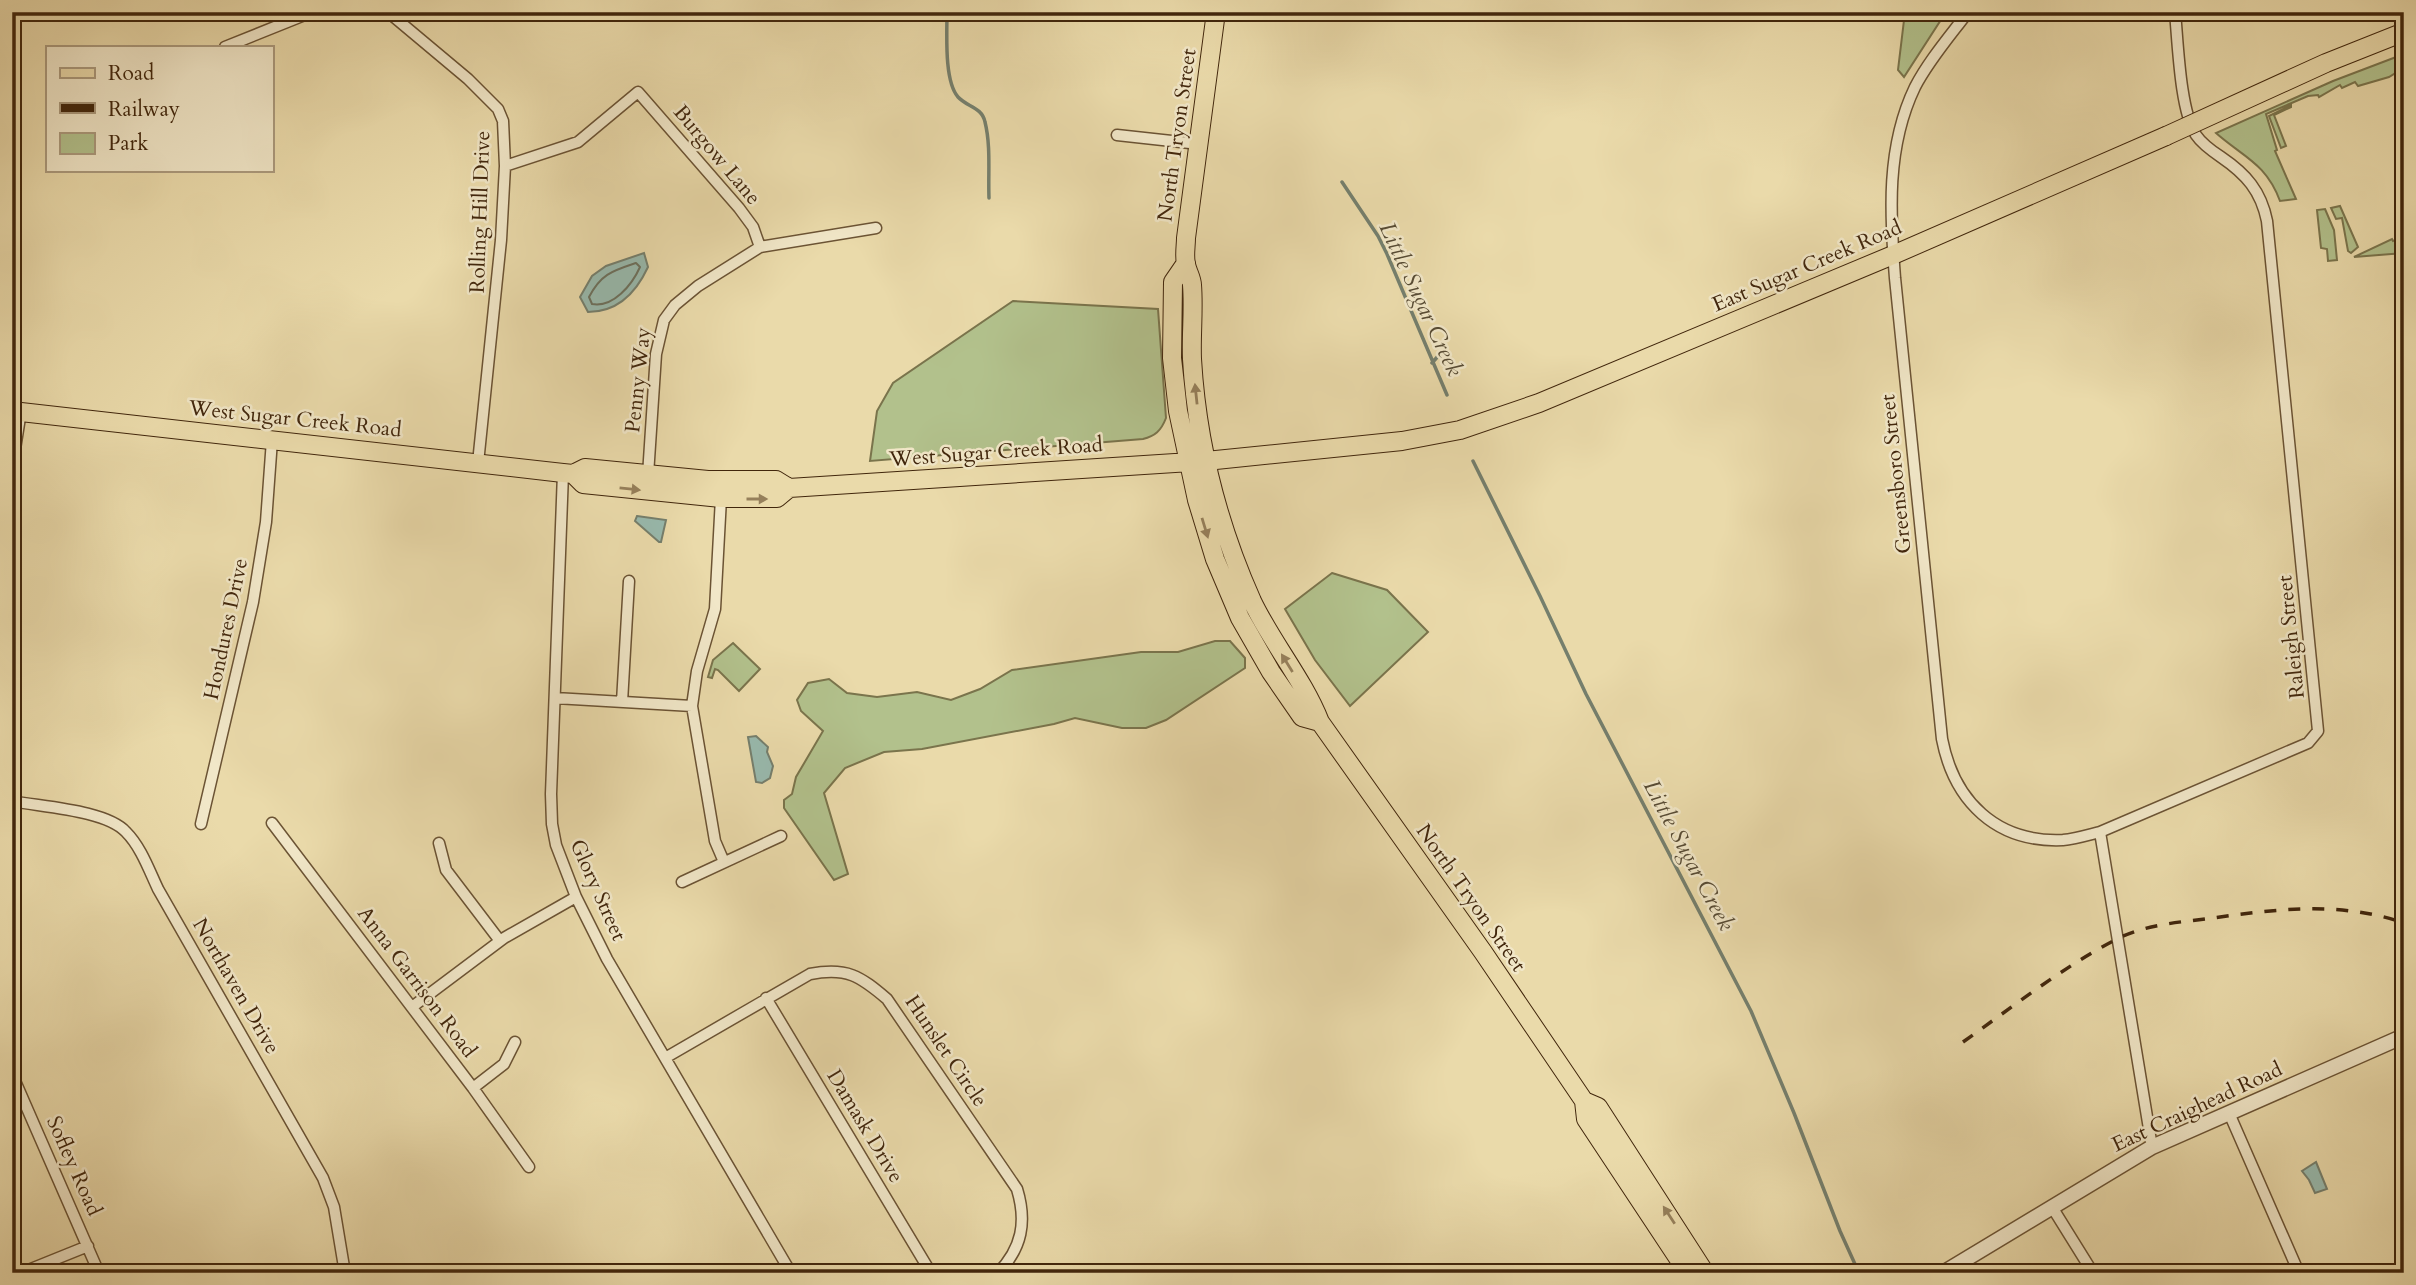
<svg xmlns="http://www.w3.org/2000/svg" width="2416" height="1285" font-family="Cardo,serif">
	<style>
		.green { fill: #b2c18c; stroke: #7a744c; stroke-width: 2 }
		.water { fill: #98baae; stroke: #757f6d; stroke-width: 2 }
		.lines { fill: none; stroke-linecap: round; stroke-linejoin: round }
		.shore { stroke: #6c705d; stroke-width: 2 }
		.stream { stroke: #757f6d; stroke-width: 3.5 }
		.minor-casing { stroke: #6b5334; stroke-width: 13 }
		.tertiary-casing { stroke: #6b5334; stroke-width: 17 }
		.primary-casing { stroke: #41260c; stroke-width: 20 }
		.minor { stroke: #f1e7c8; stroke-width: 10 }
		.tertiary { stroke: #f1e7c8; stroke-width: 14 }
		.primary { stroke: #eadaaa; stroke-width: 18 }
		.rail { stroke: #41260c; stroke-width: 3.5; stroke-dasharray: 12 12; stroke-linecap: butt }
		.primary-bridge-casing { stroke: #41260c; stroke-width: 20; stroke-linecap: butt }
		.primary-bridge { stroke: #eadaaa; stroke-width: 18 }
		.oneway { fill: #96805b }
		.labels { text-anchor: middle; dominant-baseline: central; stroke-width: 5; stroke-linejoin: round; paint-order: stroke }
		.street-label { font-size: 21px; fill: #41260c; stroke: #f1e7c8 }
		.water-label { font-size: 23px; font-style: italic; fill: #574b34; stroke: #f1e7c8 }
	</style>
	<rect width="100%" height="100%" fill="#eadaaa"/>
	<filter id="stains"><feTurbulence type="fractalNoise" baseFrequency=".00286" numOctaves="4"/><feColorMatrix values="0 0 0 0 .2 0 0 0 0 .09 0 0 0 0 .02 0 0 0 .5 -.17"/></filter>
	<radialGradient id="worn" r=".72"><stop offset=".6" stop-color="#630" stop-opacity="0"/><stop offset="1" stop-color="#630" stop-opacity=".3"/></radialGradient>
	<path class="green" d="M1905,12H1946L1904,77L1898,70Z
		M2404,54V71L2402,69L2389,77L2358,86L2355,82L2342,88L2340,85L2319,97L2318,95L2308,96L2266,114L2277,150L2275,151L2296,199L2280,201C2266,163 2243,157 2216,133L2333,81Z
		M2291,105V107L2274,115L2286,146L2281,148L2269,116Z
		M2340,206L2358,247L2351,253L2348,251L2342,218L2336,219L2331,208Z
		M2325,209L2334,230L2337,260L2328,261L2327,249L2321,248L2317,210Z
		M2404,237V253L2354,257L2392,239L2393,241Z
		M1013,301L1158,309L1166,418C1161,431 1155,436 1143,439L870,461L877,411L893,383Z
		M1332,573L1387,590L1428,632L1350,706L1315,660L1285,609Z
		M1215,641H1230L1245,658V668L1166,720L1146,728H1122L1075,718L1054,724L922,749L884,752L845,768L824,793L848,874L834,880L784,808V800L792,794L796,777L823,731L801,711L797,700L808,683L829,679L847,693L877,697L917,692L951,700L980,689L1012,670L1141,652H1178Z
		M733,643L760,669L739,691L718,670L715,669L712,678L708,677L713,660Z"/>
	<path class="water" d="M644,253L648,267C636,293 618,312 588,312L580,297L592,276L606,266Z
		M637,516L666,520L661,542H659L635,521Z
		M756,736L768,747L767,752L773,766L770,778L762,783L756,782L748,737Z
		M2316,1162L2327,1189L2315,1193L2309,1180L2302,1171Z"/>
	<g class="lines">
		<path class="shore" d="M636,263L640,267C632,285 613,308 592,304L589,297C601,274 612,271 636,263Z"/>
		<path class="stream" d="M947,12C947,34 944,81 958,97C967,107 982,107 985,122C991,146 988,173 989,198
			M1342,182L1378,236L1387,254L1447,395
			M1432,363L1439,355
			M1473,461L1540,596L1586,694L1751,1011L1794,1113L1840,1231L1859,1273"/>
		<g class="minor-casing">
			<path id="minor" d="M388,12L468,79L498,109L503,121L505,166L501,240L478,463
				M1968,12C1950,36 1929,60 1915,87C1886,147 1890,214 1895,278L1942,739C1954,801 1996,843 2063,840C2075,839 2088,835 2100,832L2308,743L2318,731L2267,221C2261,191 2246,174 2221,157C2212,151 2202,144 2196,135C2180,111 2178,43 2175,12
				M225,47L312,12
				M1117,135L1199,144
				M505,166L578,142L638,92L739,208L753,227L760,247
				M12,468L21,411
				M563,473L551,794L552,824L556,845L576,897L607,959L791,1273
				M648,475L656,354L664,320L675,305L698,286L760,247L876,228
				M721,498L715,609L697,671L692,706L715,841L724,862
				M555,698L692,706
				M622,702L629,581
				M12,801C42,807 106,810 126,832C141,847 149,870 158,889L323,1178L334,1207L345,1273
				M272,823L473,1088L529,1167
				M201,824L253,602L266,522L272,440
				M2100,832L2152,1147
				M439,843L446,870L500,941
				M682,882L781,836
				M766,998L931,1273
				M412,1007L504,938L576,897
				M665,1058L810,974C847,967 860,976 887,999L1017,1189C1027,1222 1022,1248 998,1273
				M12,1074L99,1273
				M473,1088L504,1064L515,1042
				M2229,1113L2299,1273
				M2052,1207L2093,1273
				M21,1273L88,1246"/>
		</g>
		<g class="tertiary-casing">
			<path id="tertiary" d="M1943,1273L2152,1147L2404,1036"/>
		</g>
		<g class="primary-casing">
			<path id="primary" d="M1216,12L1186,238C1186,246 1184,256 1186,264C1187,271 1192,278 1192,285C1194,309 1191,334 1192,359C1197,443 1218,525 1252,601C1272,643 1303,679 1320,722L1483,952L1584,1101L1586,1119L1688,1273
				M1186,263L1173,282L1172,358L1178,411L1197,500L1215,559L1240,618L1271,672L1302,717L1320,722
				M12,411L563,473L573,474L585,468L708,480H776L789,488L1206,461L1402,441L1460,430L1539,403L1893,255L2166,136
				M573,474L583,484L721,498H777L789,488
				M1584,1101L1598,1107L1705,1273"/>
		</g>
		<use href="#minor" class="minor"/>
		<use href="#tertiary" class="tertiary"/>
		<use href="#primary" class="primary"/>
		<path class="rail" d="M1963,1042C2014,1006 2064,966 2119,938C2148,924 2182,922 2213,918C2277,909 2341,901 2404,923"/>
		<g class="primary-bridge-casing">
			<path id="primary-bridge" d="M2166,136L2326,63L2404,32"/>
		</g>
		<use href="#primary-bridge" class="primary-bridge"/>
	</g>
	<defs><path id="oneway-solid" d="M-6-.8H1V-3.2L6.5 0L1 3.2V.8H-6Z" transform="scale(1.75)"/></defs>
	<g class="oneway">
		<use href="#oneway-solid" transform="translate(1196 394) rotate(-96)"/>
		<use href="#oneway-solid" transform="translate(630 489) rotate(6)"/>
		<use href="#oneway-solid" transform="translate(757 499)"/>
		<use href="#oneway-solid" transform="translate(1205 528) rotate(73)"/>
		<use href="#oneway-solid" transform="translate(1287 663) rotate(-122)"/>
		<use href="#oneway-solid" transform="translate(1669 1215) rotate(-123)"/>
	</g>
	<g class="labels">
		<g class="street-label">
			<text transform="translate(1177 135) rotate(-82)">North Tryon Street</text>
			<text transform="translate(717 155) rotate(50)">Burgow Lane</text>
			<text transform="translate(480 212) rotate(-88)">Rolling Hill Drive</text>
			<text transform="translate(1807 266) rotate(-23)">East Sugar Creek Road</text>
			<text transform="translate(638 380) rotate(-84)">Penny Way</text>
			<text transform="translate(295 419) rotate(6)">West Sugar Creek Road</text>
			<text transform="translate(996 452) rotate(-4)">West Sugar Creek Road</text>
			<text transform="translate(1896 474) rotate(-96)">Greensboro Street</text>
			<text transform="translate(226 629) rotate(-78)">Hondures Drive</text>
			<text transform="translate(2291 637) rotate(-96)">Raleigh Street</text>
			<text transform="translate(598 890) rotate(66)">Glory Street</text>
			<text transform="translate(1471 898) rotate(55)">North Tryon Street</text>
			<text transform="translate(417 982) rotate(53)">Anna Garrison Road</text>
			<text transform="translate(236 986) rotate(60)">Northaven Drive</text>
			<text transform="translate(946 1051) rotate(56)">Hunslet Circle</text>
			<text transform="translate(2197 1107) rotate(-25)">East Craighead Road</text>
			<text transform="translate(865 1126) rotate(59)">Damask Drive</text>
			<text transform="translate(74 1166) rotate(66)">Sofley Road</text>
		</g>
		<g class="water-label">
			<text transform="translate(1421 299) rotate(65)">Little Sugar Creek</text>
			<text transform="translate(1689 855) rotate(62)">Little Sugar Creek</text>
		</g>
	</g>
	<rect width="2416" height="1285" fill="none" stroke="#eadaaa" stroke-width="42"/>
	<rect x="14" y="14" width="2388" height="1257" fill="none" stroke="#41260c" stroke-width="3.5"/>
	<rect x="21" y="21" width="2374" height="1243" fill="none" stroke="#41260c" stroke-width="2"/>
	<rect x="46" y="46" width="228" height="126" fill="#f1e7c8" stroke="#ab9a7d" stroke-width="2"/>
	<rect x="60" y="68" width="35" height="10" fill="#eadaaa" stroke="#ab9a7d" stroke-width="2"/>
	<text x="108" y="80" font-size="21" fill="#41260c">Road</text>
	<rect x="60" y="103" width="35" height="10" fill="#41260c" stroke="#ab9a7d" stroke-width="2"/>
	<text x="108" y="116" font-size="21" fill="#41260c">Railway</text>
	<rect x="60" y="133" width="35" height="21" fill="#b2c18c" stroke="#ab9a7d" stroke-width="2"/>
	<text x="108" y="150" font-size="21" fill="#41260c">Park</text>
	<rect width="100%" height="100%" filter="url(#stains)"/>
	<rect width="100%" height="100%" fill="url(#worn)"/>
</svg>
